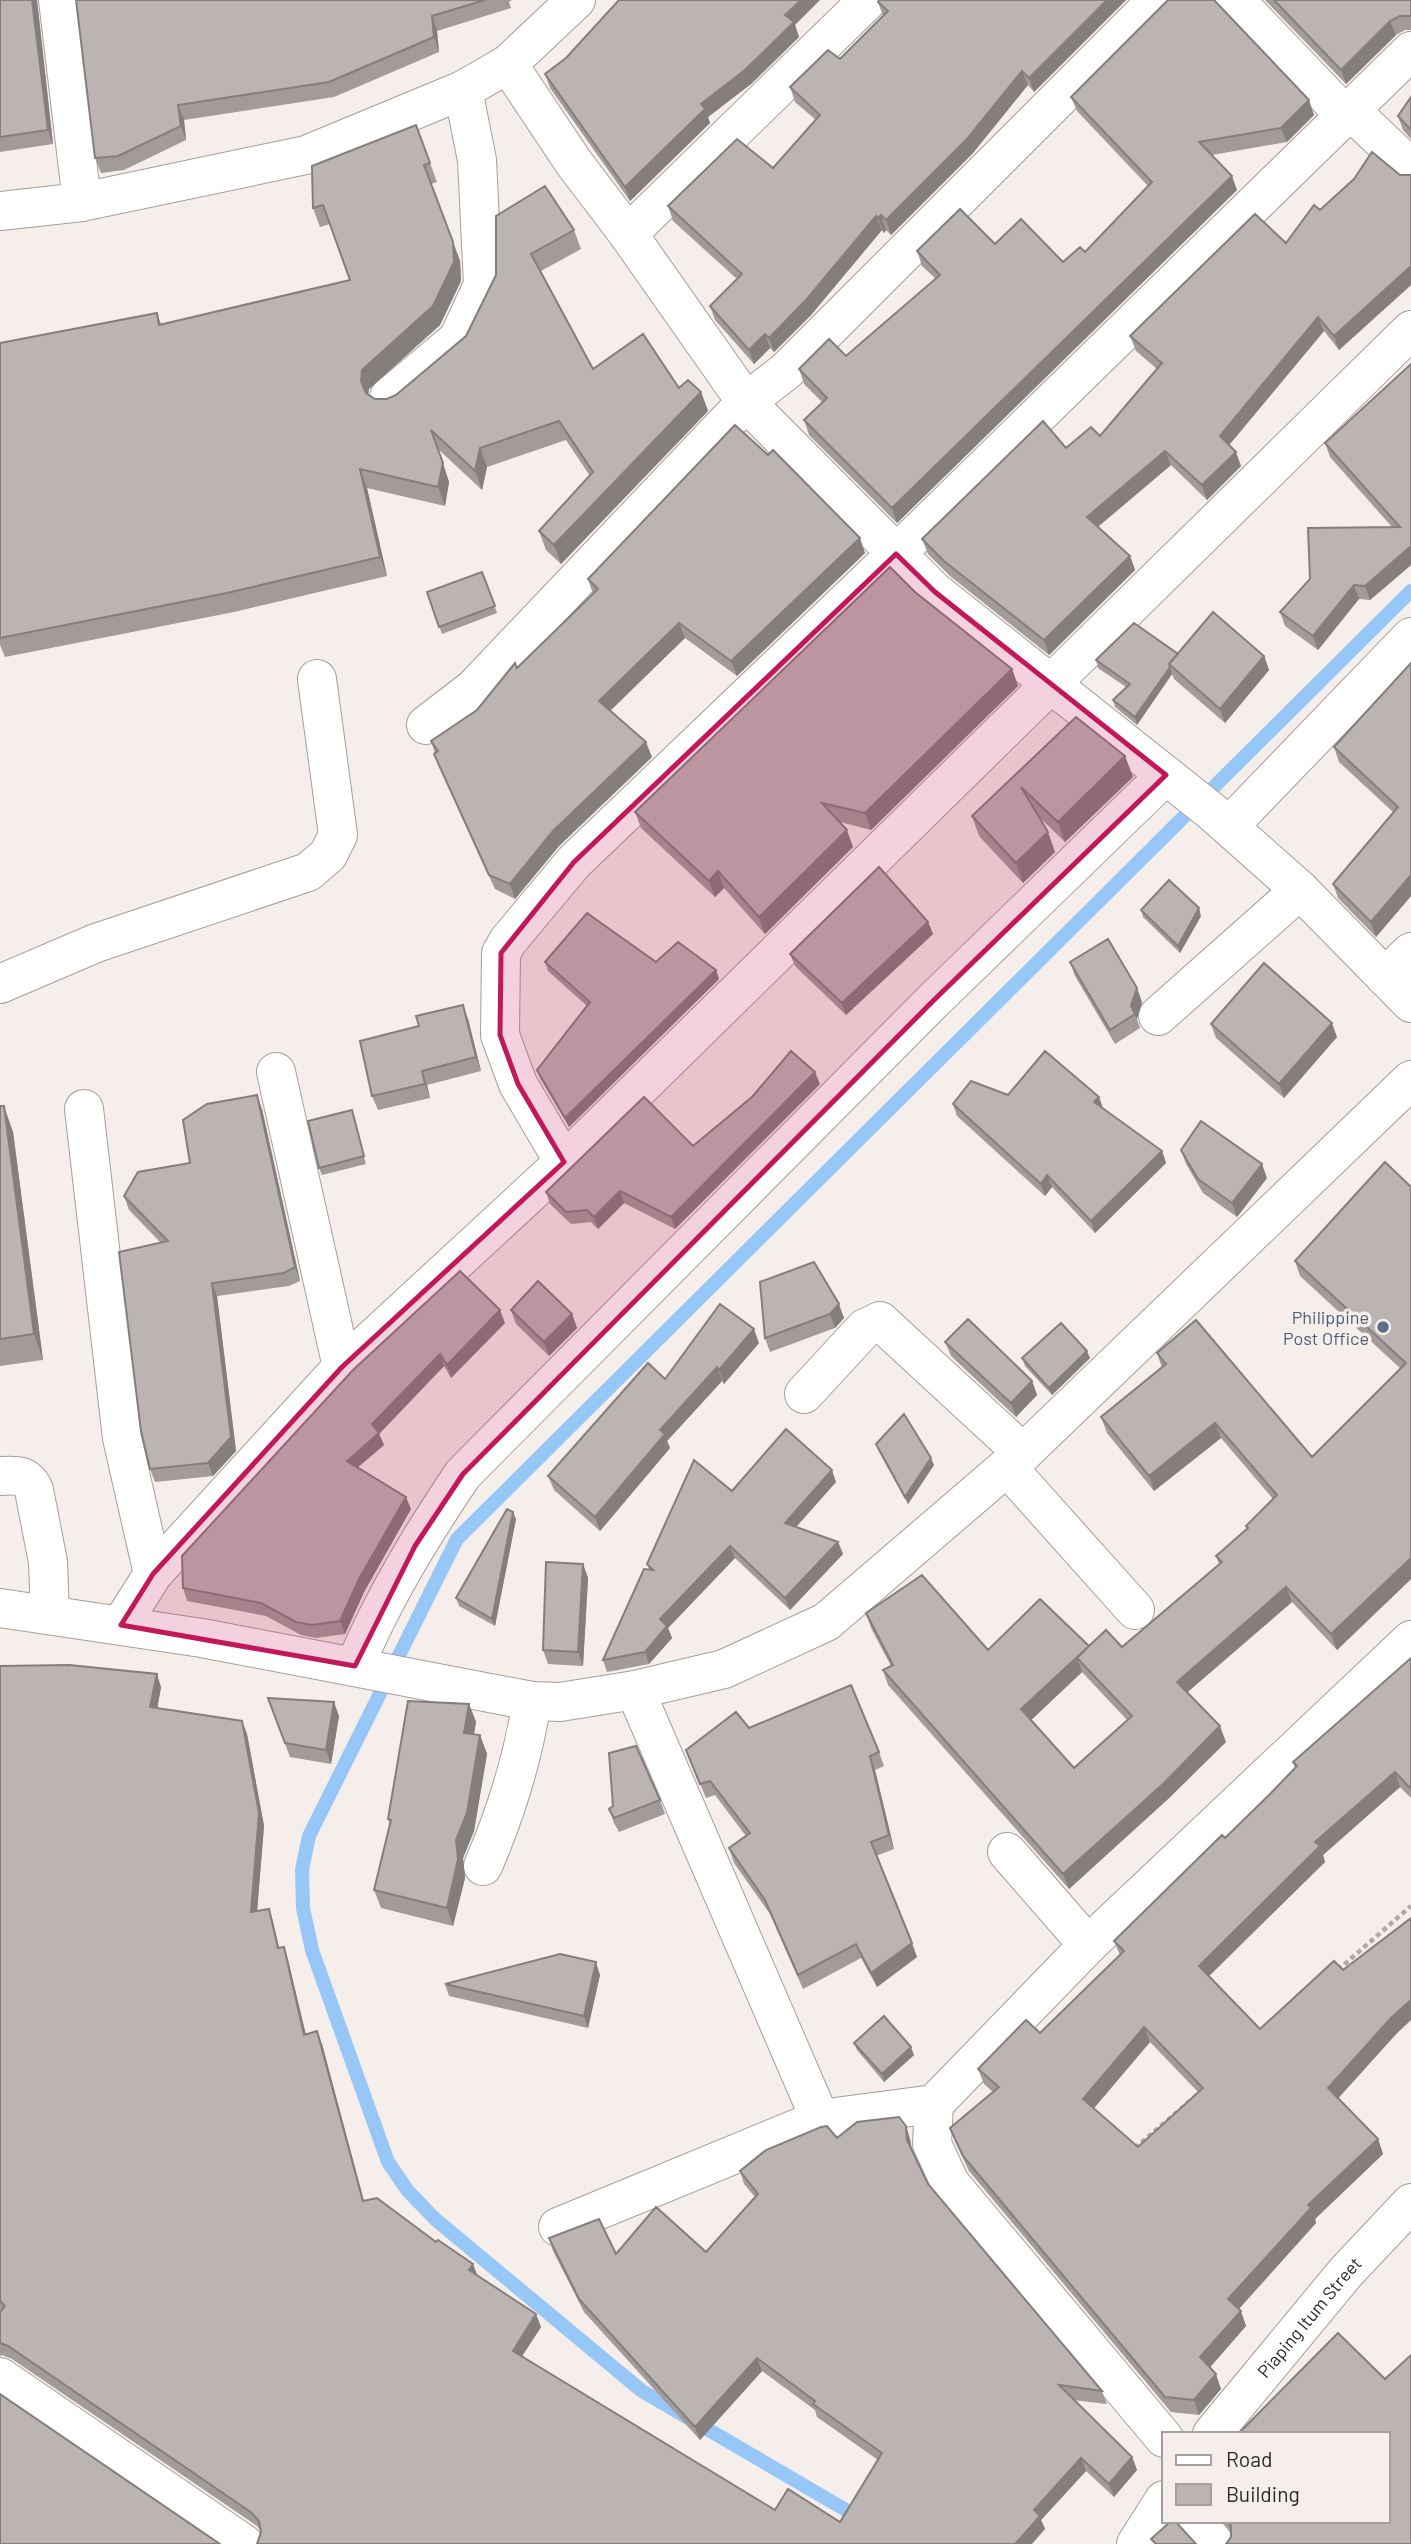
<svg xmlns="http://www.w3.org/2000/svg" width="1411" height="2544" font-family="Barlow,sans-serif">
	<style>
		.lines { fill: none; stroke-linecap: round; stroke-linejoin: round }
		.stream { stroke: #96c7f6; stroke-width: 14 }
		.minor-casing { stroke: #a59e9a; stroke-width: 40 }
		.path { stroke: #afaaa6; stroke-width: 4.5; stroke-dasharray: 5 3.5; stroke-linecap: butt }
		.minor { stroke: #fff; stroke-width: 38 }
		.wall { fill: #a29b9a; fill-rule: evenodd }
		.shaded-wall { fill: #847e7d }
		.building { fill: #bcb4b3; stroke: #847e7d; stroke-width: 2; fill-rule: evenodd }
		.marked { fill: #c2185b; fill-opacity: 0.2; stroke: #c2185b; stroke-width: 5; stroke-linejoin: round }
		.service-dot { fill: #5c6f8a; stroke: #f5eeea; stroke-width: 2.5 }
		.labels { text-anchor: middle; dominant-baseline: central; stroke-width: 7; stroke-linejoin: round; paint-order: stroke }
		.service-label { font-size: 18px; fill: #4e5e75; stroke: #f5eeea; text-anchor: end }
		.street-label { font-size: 18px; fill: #2a2826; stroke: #f5eeea }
	</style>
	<rect width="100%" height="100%" fill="#f5eeea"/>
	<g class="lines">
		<path class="stream" d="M863,2520L642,2391L435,2219L408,2191L388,2162L312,1950L303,1908L302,1870L309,1836L457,1539L1411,591"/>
		<g class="minor-casing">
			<g id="minor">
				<path d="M58,0L82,202"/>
				<path d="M1235,0L1345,115"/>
				<path d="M508,64L574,163L628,234L746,402L935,592L1211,811L1300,890L1411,1003"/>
				<path d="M1350,110L1411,168"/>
				<path d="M0,211L82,202L306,155L463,90L508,64L576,0"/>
				<path d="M628,234L868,0"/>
				<path d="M389,397L458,339L483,285L477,160L463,90"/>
				<path d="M426,725L473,689L746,402L786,371L1157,0"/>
				<path d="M1229,826L1411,637"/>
				<path d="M1385,977L1411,952"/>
				<path d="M0,984L96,943L308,872L328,855L338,835L317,679"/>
				<path d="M1158,1016L1300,890"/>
				<path d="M276,1072L342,1367"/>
				<path d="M84,1109L122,1438L153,1574"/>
				<path d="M564,1162L518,1084L500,1035L501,953L508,941L574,862L896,554L1411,51"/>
				<path d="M804,1394L865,1328L880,1321L1023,1453"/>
				<path d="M1007,1467L1135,1610"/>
				<path d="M0,1476C16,1475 27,1474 34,1490L48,1562L50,1615"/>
				<path d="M0,1608L202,1638L532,1701L560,1702L635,1690L724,1669L826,1622L1023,1453L1411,1080"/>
				<path d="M121,1625L153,1574L342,1367L564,1162L1411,330"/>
				<path d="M355,1666C383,1598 422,1535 463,1474L933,1001L1166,775"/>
				<path d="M635,1690L820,2119"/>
				<path d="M1007,1852L1088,1945"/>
				<path d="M483,1866C506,1813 523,1758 532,1701"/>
				<path d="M558,2227L820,2119L934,2104"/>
				<path d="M0,2377L244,2544"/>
				<path id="s1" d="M1212,2434L1346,2272L1411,2203"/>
				<path d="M1164,2438L950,2183L932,2144L934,2104L1088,1945L1411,1640"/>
				<path d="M1196,2521L1215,2544"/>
				<path d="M1136,2544L1164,2500"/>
			</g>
		</g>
		<path class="path" d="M1338,1970L1411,1906
			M1135,2148L1197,2095"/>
		<use href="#minor" class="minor"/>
	</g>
	<path class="wall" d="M0,0H37L53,144L0,152Z
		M76,0H512L509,2L511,8L437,31L439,52L334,97L184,120L186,140L124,170L101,173L95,158Z
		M1126,0L1034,92L1028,85L973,153L891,235L886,230L884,233L882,230L811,315L774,352L770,348L754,364L715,320L710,306L737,279L673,221L668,206L773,168L816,120L795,102L790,87L840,59L883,16L878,2Z
		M1265,0H1411V30H1405L1396,35L1346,84Z
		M795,25L799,37L751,84L708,117L710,123L630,201L550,88L545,74Z
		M1071,97L1314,115L1287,142L1212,155L1237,190L897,523L809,435L804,420L822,402L804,384L799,369L846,356L936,279L922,266L917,251L995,244L1063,262L1085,252L1148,186L1077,111Z
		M1411,97V139L1403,130L1398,116Z
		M416,125L437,182L431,184L460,261L461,281L440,325L369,389L368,394L375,399H387L396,395L466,336L496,275V216L574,230L581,249L541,271L593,369L701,392L708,411L561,564L546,550L539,531L590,476L566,440L487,467L482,490L438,449L449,482L445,506L367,488L387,576L234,612L5,657L0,645V343L157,313L161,324L350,280L330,224L320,227L313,208Z
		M1400,175H1411V285L1339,350L1324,331L1229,445L1241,466L1207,500L1171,465L1097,527L1130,556L1135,570L1049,655L950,576L928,554L922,539L1066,448L1100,436L1157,369L1136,351L1130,336L1286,243L1320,210Z
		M1411,364V565L1370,600L1359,599L1318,650L1285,626L1280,612L1392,527L1330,457L1325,443Z
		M865,553L737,676L685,638L610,710L652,757L559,846L515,899L495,889L440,769L431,741L477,710L517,668L593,594L588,579Z
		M482,572L497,613L442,634L427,592Z
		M915,592L1012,669L1018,686L871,830L840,822L853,847L765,934L724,888L715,897L641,828L635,812Z
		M1178,654L1264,656L1269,670L1225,723L1174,679L1172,674L1137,725L1115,707L1113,700L1126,687L1098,668L1096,660Z
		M1411,663V896L1376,937L1338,898L1333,884L1393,812L1339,762L1334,747Z
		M1076,717L1125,756L1133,777L1065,842L1039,817L1055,852L1023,883L979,836L972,816Z
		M1141,910L1201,916L1180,953L1143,917Z
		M928,922L933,934L846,1015L795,966L790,954Z
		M545,962H656L716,970L719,979L569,1127L540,1078L537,1070L587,1006L548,971Z
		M1070,962L1142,1002L1137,1019L1140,1028L1115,1044L1075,976Z
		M468,1019L481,1071L427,1085L430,1098L378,1110L372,1096Z
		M1211,1024L1337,1037L1284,1098L1216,1038Z
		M820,1084L675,1229L624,1203L598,1229L591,1222L571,1224L550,1204L546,1192L693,1146Z
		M1008,1095L1099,1097L1103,1108L1162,1151L1166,1163L1095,1233L1052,1187L1045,1196L957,1116L953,1104Z
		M0,1106L13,1132L43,1360L0,1366Z
		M262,1109L300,1281L289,1286L217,1296L236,1451L213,1476L155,1482L150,1469L161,1243L129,1210L124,1196L190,1163Z
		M352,1110L366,1164L322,1175L319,1168Z
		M1181,1150L1267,1178L1237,1217L1203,1193L1186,1164Z
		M1411,1187V1579L1337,1650L1292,1602L1187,1692L1226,1742L1168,1799L1069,1889L888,1685L883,1670L891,1666L871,1628L866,1613L988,1650L1089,1646L1122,1647L1219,1564L1216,1556L1247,1529L1246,1526L1273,1499L1221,1438L1154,1491L1107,1433L1101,1417L1162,1368L1157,1353L1312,1457L1401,1369L1300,1276L1295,1261ZM1082,1672L1127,1720L1074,1768L1031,1720Z
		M814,1262L844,1318L835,1328L770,1352L765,1338Z
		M511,1310L572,1314L577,1328L549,1356L516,1324Z
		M505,1323L451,1378L444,1366L379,1434L384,1445L358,1467L411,1509L364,1592L345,1634L316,1638L301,1635L266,1616L187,1601L183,1588L353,1370Z
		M945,1342L1032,1381L1037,1395L1016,1417L951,1356Z
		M759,1343L724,1384L722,1381L667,1441L670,1448L600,1531L554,1490L548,1476L665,1379Z
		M1022,1358H1090L1052,1395L1025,1366Z
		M876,1444L934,1465L908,1504L879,1452Z
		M836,1482L796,1527L838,1542L843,1554L790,1610L735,1558L668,1628L672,1638L649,1664L607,1672L603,1660L649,1569L647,1564L732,1491Z
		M516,1519L495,1626L459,1606L456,1598Z
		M583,1564L588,1578L583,1666L548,1664L543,1650Z
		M1411,1658V1798L1400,1787L1323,1855L1325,1862L1209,1976L1260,2029L1343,1970L1411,1918V2020L1397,2033L1338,2098L1378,2139L1383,2154L1315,2219L1316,2223L1239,2309L1246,2326L1210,2367L1221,2389L1199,2415L1171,2412L969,2171L956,2143L950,2128L993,2092L984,2084L978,2069L1040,2033L1120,1955L1114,1941L1225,1838L1269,1795L1295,1768L1293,1762ZM1150,2042L1198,2092L1138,2147L1094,2108Z
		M0,1666L161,1687L157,1709L242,1721L247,1734L264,1826L257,1911L269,1909L273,1922L279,1947H284L288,1960L306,2035L322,2044L364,2201L473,2264L477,2275L536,2314L541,2327L522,2356L775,2510L840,2522L878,2460L817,2417L815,2410L762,2371L700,2440L584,2312L553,2251L549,2238L616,2254L706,2252L755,2197L744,2184L740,2171L837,2138L910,2139L912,2149L928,2184L1102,2391L1107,2404L1073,2400L1132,2457L1137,2470L1114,2497L1086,2471L1041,2520L1045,2529L261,2531L257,2526L12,2359L2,2355L0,2356V2312L1,2311L0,2310Z
		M268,1698L339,1716L331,1764L290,1757Z
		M469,1704L476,1722L474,1734L480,1735L487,1754L474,1831L463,1858L465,1878L453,1926L381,1908L374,1890L390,1824L388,1819Z
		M749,1728L879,1752L884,1766L875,1770L894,1849L876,1856L917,1957L877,1987L861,1958L803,1989L770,1914L734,1863L729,1848L746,1836L715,1795L706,1798L686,1750Z
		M660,1800L665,1814L619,1832L614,1823L609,1809Z
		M600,1975L588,2028L449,1996L445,1984Z
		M854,2043L914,2055L884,2082L857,2050Z
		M1338,2333L1385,2379L1411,2355V2544H1226L1231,2537V2532L1222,2521H1388V2434H1238Z"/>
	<path class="shaded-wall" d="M32,0H37L53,144L48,130Z
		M801,0H820L795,25L799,37L751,84L708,117L710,123L630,201L625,187L701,104Z
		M1107,0H1126L1034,92L1029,78Z
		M432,16L437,31L439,52L434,37Z
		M1390,21L1396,35L1346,84L1341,70Z
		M1022,71L1028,85L973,153L891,235L886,220Z
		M1309,100L1314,115L1287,142L1281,128Z
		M178,105L184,120L186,140L181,126Z
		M1232,176L1237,190L897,523L892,508Z
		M881,215L886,230L884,233L878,218Z
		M876,216L882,230L811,315L774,352L769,338Z
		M453,242L460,261L461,281L440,325L369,389L367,400L361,381L362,370Z
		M1411,266V285L1339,350L1334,336Z
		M1318,317L1324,331L1225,450L1220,436Z
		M765,334L770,348L754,364L749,350Z
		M701,392L708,411L561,564L554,545Z
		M480,448L487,467L482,490L475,471Z
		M1165,451L1171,465L1092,532L1087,517Z
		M1236,452L1241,466L1207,500L1202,485Z
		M443,463L449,482L445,506L438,487Z
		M360,469L367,488L387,576L380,557Z
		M860,538L865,553L737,676L731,661Z
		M1411,546V565L1370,600L1365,586Z
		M1130,556L1135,570L1049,655L1044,640Z
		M1354,585L1359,599L1318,650L1313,636Z
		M679,623L685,638L605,716L599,701Z
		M1264,656L1269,670L1225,723L1220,709Z
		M1170,667L1172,674L1137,725L1135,717Z
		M1012,669L1018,686L871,830L865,813Z
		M646,742L652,757L559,846L515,899L510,884L553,831Z
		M1125,756L1133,777L1065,842L1058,822Z
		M847,830L853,847L765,934L759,917Z
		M1048,832L1055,852L1023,883L1016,863Z
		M718,871L724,888L715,897L709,881Z
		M1411,875V896L1376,937L1371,922Z
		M1199,908L1201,916L1180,953L1178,946Z
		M928,922L933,934L846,1015L842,1003Z
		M716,970L719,979L569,1127L565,1118Z
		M1137,988L1142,1002L1137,1019L1131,1006Z
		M463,1005L468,1019L481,1071L476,1057Z
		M1332,1023L1337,1037L1284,1098L1279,1084Z
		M422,1071L427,1085L430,1098L425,1084Z
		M815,1072L820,1084L675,1229L671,1217Z
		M257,1095L262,1109L300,1281L295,1267Z
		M1099,1097L1103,1109L1094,1102Z
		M4,1106L13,1132L43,1360L34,1334Z
		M1162,1151L1166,1163L1095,1233L1091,1221Z
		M1262,1164L1267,1178L1237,1217L1232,1203Z
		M1047,1175L1052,1187L1045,1196L1041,1184Z
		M620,1191L624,1203L598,1229L594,1217Z
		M212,1283L217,1296L236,1451L213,1476L208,1463Z
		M839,1304L844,1318L835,1328L830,1314Z
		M500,1310L505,1323L451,1378L447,1365Z
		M572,1314L577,1328L549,1356L544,1342Z
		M754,1329L759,1343L724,1384L719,1370Z
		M1087,1351L1090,1358L1052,1395L1049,1388Z
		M440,1354L444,1366L379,1434L384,1445L351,1473L347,1461L372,1424Z
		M717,1367L722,1381L667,1441L670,1448L600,1531L595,1517L660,1430Z
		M1032,1381L1037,1395L1016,1417L1011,1403Z
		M1215,1423L1221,1438L1154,1491L1149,1476Z
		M931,1458L934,1465L908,1504L905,1497Z
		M832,1470L836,1482L789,1535L785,1523Z
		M406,1497L411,1509L364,1592L345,1634L340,1621L359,1579Z
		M513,1512L516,1519L495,1626L492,1619Z
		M838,1542L843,1554L790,1610L785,1598Z
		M730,1546L735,1558L668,1628L672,1638L649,1664L645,1652L660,1619Z
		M1411,1558V1579L1337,1650L1331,1634Z
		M583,1564L588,1578L583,1666L578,1652Z
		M1286,1587L1292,1602L1182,1697L1177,1682Z
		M1077,1658L1082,1672L1026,1725L1021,1709Z
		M157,1674L161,1687L155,1721L150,1707Z
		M334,1702L339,1716L331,1764L326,1750Z
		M469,1704L476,1722L471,1751L464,1733Z
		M242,1721L247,1734L264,1826L256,1925L251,1912Z
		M1220,1726L1226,1742L1168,1799L1069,1889L1063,1874Z
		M480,1735L487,1754L474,1831L463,1858L465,1878L453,1926L447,1908L456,1840Z
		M870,1756L875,1770L894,1849L889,1835Z
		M1395,1772L1400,1787L1323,1855L1325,1862L1204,1981L1199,1966L1315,1842Z
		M269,1909L273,1922L282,1961L278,1948Z
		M912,1943L917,1957L877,1987L871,1973Z
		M284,1947L288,1960L309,2048L304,2035Z
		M596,1962L600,1975L588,2028L584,2016Z
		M1411,2000V2020L1397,2033L1334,2103L1328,2088L1391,2018Z
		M1144,2027L1150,2042L1089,2114L1083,2099Z
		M317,2031L322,2044L367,2214L363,2201Z
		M911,2047L914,2055L884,2082L882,2074Z
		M906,2126L910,2139L912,2153L907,2140Z
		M1378,2139L1383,2154L1315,2219L1316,2223L1234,2314L1228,2299L1308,2205Z
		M473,2264L478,2277L469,2270Z
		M1241,2311L1246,2326L1206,2372L1200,2357Z
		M536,2314L541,2327L517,2364L513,2351Z
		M757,2358L762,2371L700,2440L695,2427Z
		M1216,2374L1221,2389L1199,2415L1194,2400Z
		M1132,2457L1137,2470L1114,2497L1109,2484Z
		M1081,2458L1086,2471L1041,2520L1045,2529L1032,2544H1015L1034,2510Z"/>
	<path class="building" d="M0,0H32L48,130L0,137Z
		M76,0H485L432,16L434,37L329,82L178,105L181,126L118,156L95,158Z
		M619,0H801L785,15L794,22L745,70L701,104L705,109L625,187L545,74L566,58Z
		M879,0H1107L1029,78L1022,71L967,139L886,220L881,215L878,218L876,216L806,300L769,338L765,334L749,350L710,306L742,274L668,206L737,139L773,168L820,115L790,87L828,50L840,59L888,11L878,2Z
		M1168,0H1214L1309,100L1281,128L1199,142L1232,176L892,508L804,420L827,398L799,369L829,339L846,356L940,275L917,251L960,209L995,244L1021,219L1063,262L1080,247L1085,252L1152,182L1071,97Z
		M1274,0H1411V16H1400L1390,21L1341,70Z
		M1411,97V130L1398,116Z
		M416,125L430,163L424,165L453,242L454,262L433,306L362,370L361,381L366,393L375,399H387L396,395L466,336L496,275V216L545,186L574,230L531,254L593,369L643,334L679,388L688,380L701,392L554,545L539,531L593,472L559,421L480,448L475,471L431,430L443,463L438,487L360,469L380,557L227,593L0,638V343L157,313L159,325L350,280L323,205L313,208L312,166Z
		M1372,152L1400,175H1411V266L1334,336L1318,317L1220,436L1236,452L1202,485L1165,451L1087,517L1130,556L1044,640L944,561L922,539L1043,421L1066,448L1091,427L1100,436L1162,363L1130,336L1255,214L1286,243L1314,205L1320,210L1354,179Z
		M1411,364V546L1365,586L1354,585L1313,636L1280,612L1310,579L1308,528L1400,527L1325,443Z
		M735,425L768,455L773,450L860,538L731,661L679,623L599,701L646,742L553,831L510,884L489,875L434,754L438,751L431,741L477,710L515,663L517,668L598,589L588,579Z
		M890,567L915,592L1012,669L865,813L822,803L847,830L759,917L718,871L709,881L635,812Z
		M482,572L495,606L439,627L427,592Z
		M1213,612L1264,656L1220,709L1169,664Z
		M1134,623L1178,654L1169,664L1170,667L1135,717L1113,700L1130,684L1096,660Z
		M1411,663V875L1371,922L1333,884L1398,807L1334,747Z
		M1076,717L1125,756L1058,822L1021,787L1048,832L1016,863L972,816Z
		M879,867L928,922L842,1003L790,954Z
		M1169,880L1199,908L1178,946L1141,910Z
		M587,913L656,962L678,942L716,970L565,1118L537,1070L590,1002L545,962Z
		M1108,939L1137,988L1131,1006L1135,1014L1110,1030L1070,962Z
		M1264,963L1332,1023L1279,1084L1211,1024Z
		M463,1005L476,1057L422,1071L425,1084L372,1096L360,1041L419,1026L416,1016Z
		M791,1051L815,1072L671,1217L620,1191L594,1217L587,1210L566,1212L546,1192L644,1097L693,1146L752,1097Z
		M1045,1051L1099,1097L1094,1102L1162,1151L1091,1221L1047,1175L1041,1184L953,1104L971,1081L1008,1095Z
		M257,1095L295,1267L284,1273L212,1283L231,1437L208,1463L150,1469L141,1431L119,1252L168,1241L124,1196L138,1172L190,1163L183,1120L207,1104Z
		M0,1106H4L34,1334L0,1339Z
		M352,1110L364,1156L319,1168L308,1121Z
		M1201,1121L1262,1164L1232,1203L1198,1179L1181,1150Z
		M1385,1162L1411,1187V1558L1331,1634L1286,1587L1177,1682L1220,1726L1163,1784L1063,1874L883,1670L893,1665L866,1613L922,1575L988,1650L1040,1599L1089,1646L1106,1630L1122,1647L1222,1562L1216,1556L1248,1528L1246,1526L1277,1495L1215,1423L1149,1476L1101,1417L1166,1364L1157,1353L1196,1320L1312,1457L1406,1363L1295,1261ZM1089,1646L1077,1658L1132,1716L1074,1768L1021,1709Z
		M814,1262L839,1304L830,1314L765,1338L760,1282Z
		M460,1271L500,1310L447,1365L440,1354L372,1424L379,1433L347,1461L406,1497L359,1579L340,1621L312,1625L296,1622L261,1603L183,1588L182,1556L353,1370Z
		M538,1281L572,1314L544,1342L511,1310Z
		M720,1304L754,1329L719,1370L717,1367L660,1430L665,1434L595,1517L548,1476L648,1363L665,1379Z
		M968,1319L1032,1381L1011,1403L945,1342Z
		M1061,1323L1087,1351L1049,1388L1022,1358Z
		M904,1414L931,1458L905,1497L876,1444Z
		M786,1429L832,1470L785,1523L838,1542L785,1598L730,1546L660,1619L667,1626L645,1652L603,1660L644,1569L653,1570L647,1564L694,1460L732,1491Z
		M507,1509L513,1512L492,1619L456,1598Z
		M546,1562L583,1564L578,1652L543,1650Z
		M1411,1658V1789L1395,1772L1315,1842L1320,1846L1199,1966L1260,2029L1334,1961L1343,1970L1411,1918V2000L1391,2018L1328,2088L1378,2139L1308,2205L1311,2208L1228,2299L1241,2311L1200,2357L1216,2374L1194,2400L1165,2397L963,2156L950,2128L999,2087L978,2069L1026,2020L1040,2033L1124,1951L1114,1941L1222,1835L1225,1838L1269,1795L1297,1766L1293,1762ZM1144,2027L1203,2088L1138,2147L1083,2099Z
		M69,1665L157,1674L150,1707L242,1721L259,1813L251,1912L269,1909L278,1948L284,1947L304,2035L317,2031L363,2201L377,2198L436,2242L438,2240L473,2264L469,2270L536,2314L513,2351L775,2510L788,2489L840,2522L882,2453L813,2404L815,2401L757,2358L695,2427L579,2299L549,2238L599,2219L616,2254L656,2207L706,2252L758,2194L740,2171L766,2150L821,2127L827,2126L837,2138L857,2122L899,2117L906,2126L907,2140L928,2184L1102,2391L1059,2385L1132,2457L1109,2484L1081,2458L1034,2510L1040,2516L1015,2544H257L261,2532L259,2521L252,2513L8,2346L0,2343V2312L5,2306L0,2301V1666Z
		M851,1685L879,1752L870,1756L889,1835L871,1842L912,1943L871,1973L856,1944L798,1975L765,1900L729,1848L750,1833L710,1781L700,1784L686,1750L736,1712L749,1728Z
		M268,1698L334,1702L326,1750L285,1743Z
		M408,1701L469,1704L464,1733L480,1735L467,1813L456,1840L458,1859L447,1908L374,1890L391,1820L388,1819Z
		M636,1746L660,1800L614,1818L609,1809L613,1806L609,1753Z
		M560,1954L596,1962L584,2016L445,1984Z
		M884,2016L911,2047L882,2074L854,2043Z
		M1338,2333L1385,2379L1411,2355V2544H1226L1231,2537V2526L1228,2521H1388V2434H1238Z
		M0,2394L220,2544H0Z
		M1171,2521H1175L1196,2544H1156L1151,2539Z"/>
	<path class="marked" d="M896,554L935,592L1166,775L933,1001L463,1474L415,1546L355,1666L121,1625L153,1574L342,1367L564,1162L518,1084L500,1035L501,953L574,862Z"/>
	<circle class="service-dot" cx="1383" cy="1327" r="7"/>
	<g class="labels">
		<g class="service-label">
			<text x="1369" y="1317">Philippine<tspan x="1369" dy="21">Post Office</tspan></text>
		</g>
		<g class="street-label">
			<text stroke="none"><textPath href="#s1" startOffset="152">Piaping Itum Street</textPath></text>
		</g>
	</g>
	<rect x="1162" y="2432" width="228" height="91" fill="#f5eeea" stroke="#a49f9c" stroke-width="2"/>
	<rect x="1176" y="2455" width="35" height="10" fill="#ffffff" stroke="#a49f9c" stroke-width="2"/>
	<text x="1226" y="2467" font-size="21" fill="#2a2826">Road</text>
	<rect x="1176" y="2484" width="35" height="21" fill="#bcb4b3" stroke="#a49f9c" stroke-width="2"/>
	<text x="1226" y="2502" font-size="21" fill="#2a2826">Building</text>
</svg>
